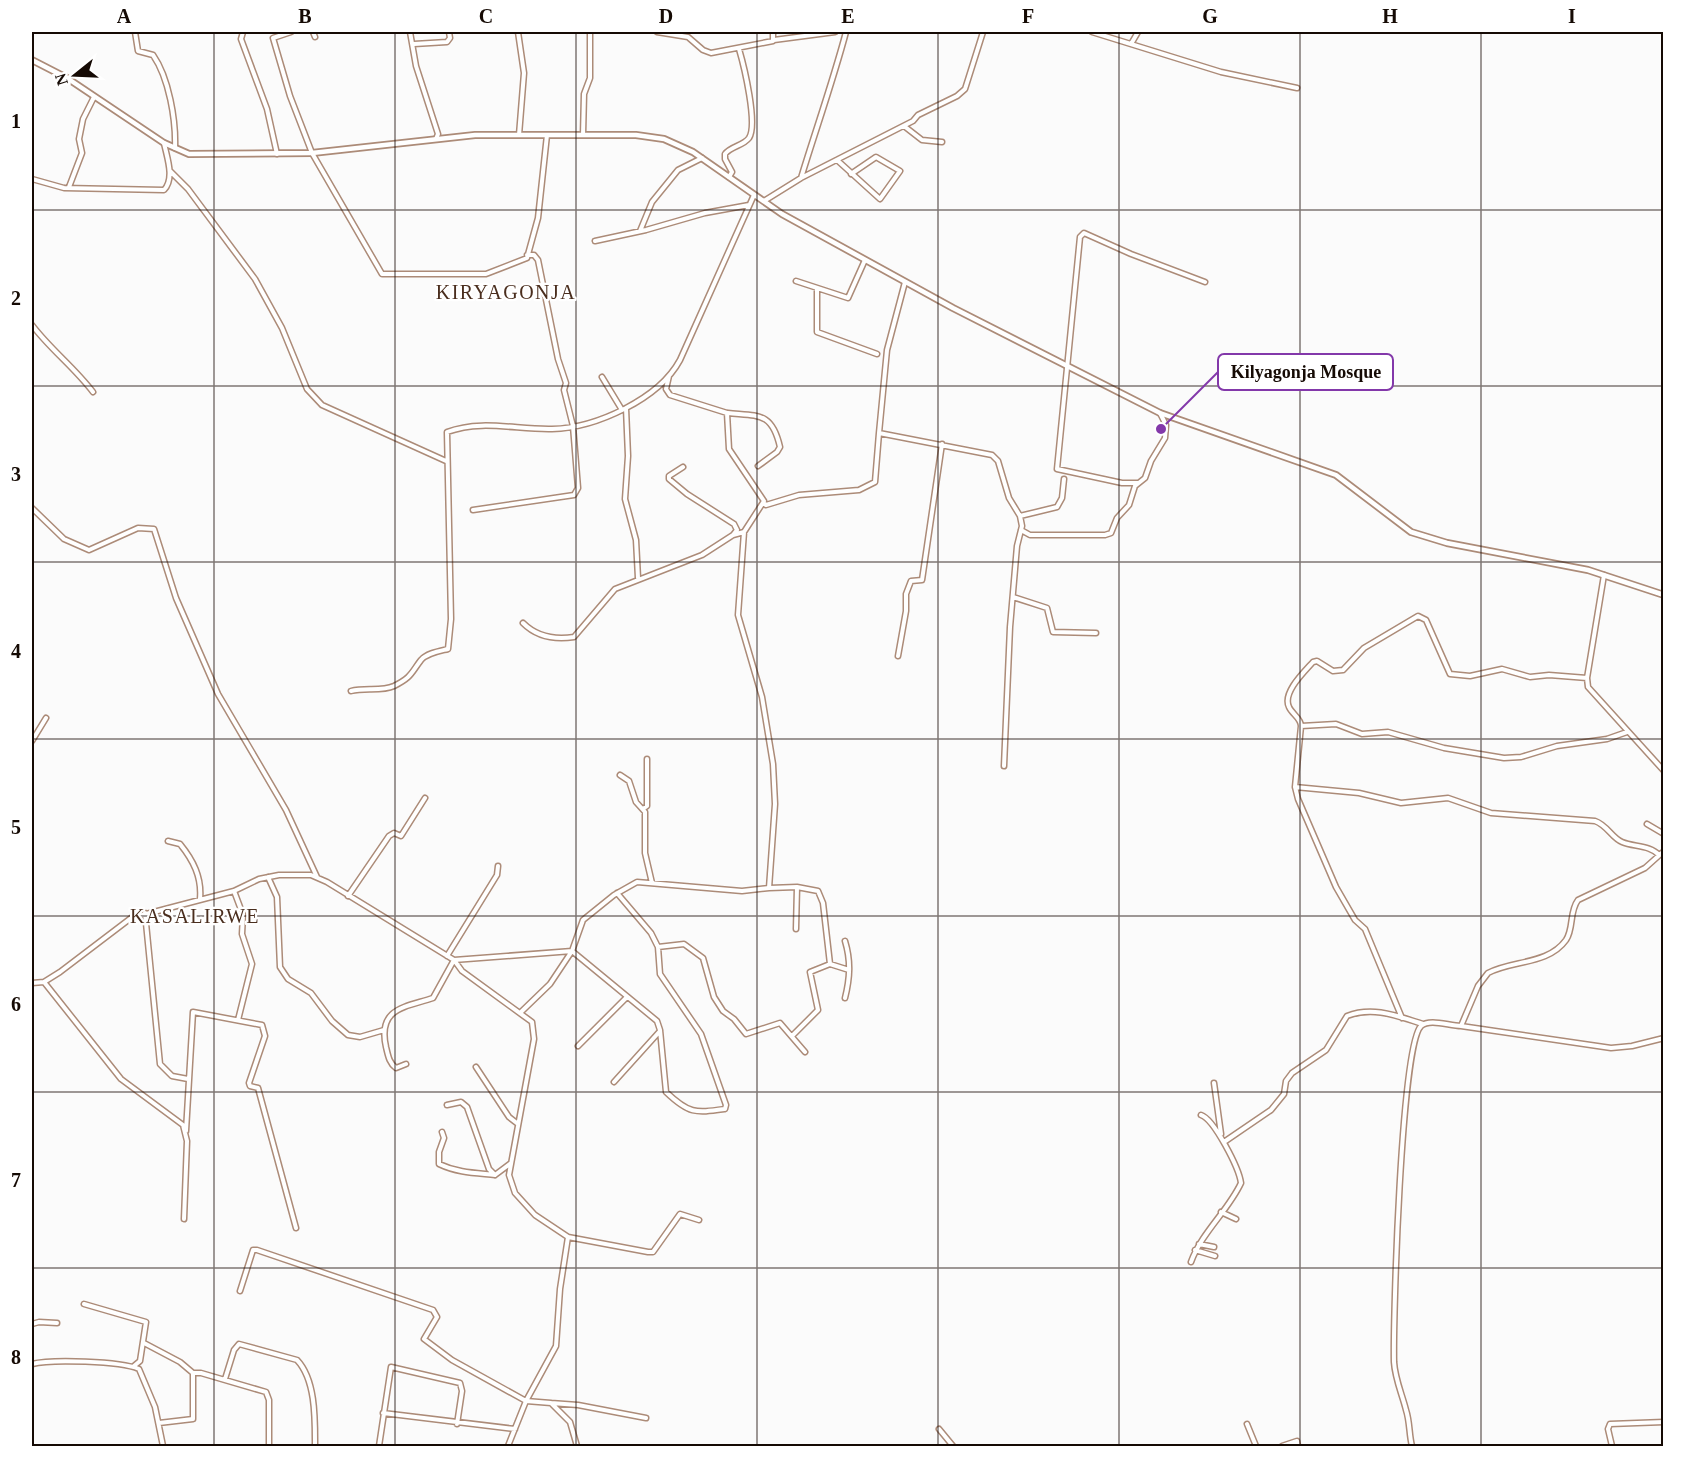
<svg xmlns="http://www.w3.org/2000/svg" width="1695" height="1478" font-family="Georgia,serif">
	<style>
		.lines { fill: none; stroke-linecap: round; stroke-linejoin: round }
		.minor-casing { stroke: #ac8b78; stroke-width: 7 }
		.tertiary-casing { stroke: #ac8b78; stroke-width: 8 }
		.minor { stroke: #fff; stroke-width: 4 }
		.tertiary { stroke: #fff; stroke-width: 4.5 }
		.grid { fill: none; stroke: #150a04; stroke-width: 1.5; stroke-opacity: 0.55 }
		.labels { text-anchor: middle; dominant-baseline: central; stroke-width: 4.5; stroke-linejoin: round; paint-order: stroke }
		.quarter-label { font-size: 20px; letter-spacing: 1.5px; fill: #4a2e1e; stroke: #fff }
		.leader { fill: none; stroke: #8338aa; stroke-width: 2 }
		.callout-dot { fill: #8338aa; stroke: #fff; stroke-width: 2 }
		.callout { fill: #fff; stroke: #8338aa; stroke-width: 2 }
		.callout-label { font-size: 18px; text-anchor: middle; font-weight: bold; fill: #150a04 }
		.neatline { fill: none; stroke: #150a04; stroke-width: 2 }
		.grid-label { font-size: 20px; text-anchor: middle; font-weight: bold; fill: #150a04 }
	</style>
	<rect width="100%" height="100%" fill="#fbfbfb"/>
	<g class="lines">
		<g class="minor-casing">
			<path id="minor" d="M135,32L138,51L153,55C169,78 176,120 175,148
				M243,32L241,39L267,109L277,154
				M291,32L273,38L290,96L312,153
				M313,32L315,37
				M410,32L416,66L438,134L436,139
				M518,32L524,73L519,135
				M657,32L688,37L703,50L711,53L773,41V32
				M1092,32L1221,72L1297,88
				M774,40L835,32
				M414,44L447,42L450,38L449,32
				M1131,44L1138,32
				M904,126L922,140L942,142
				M583,135L584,94L590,78V32
				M312,153L382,274H486L527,258L538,218L547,135
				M837,160L880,199L900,171L876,157L851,174
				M170,171L188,189L255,279L282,328L307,389L322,405L446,461
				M729,177L732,172L725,159V154C731,146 743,146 749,138C758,124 744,66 739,49
				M801,178L913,121L918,115L957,96L965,89L983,32
				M32,179L64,188L164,190C175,178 167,158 164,143
				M69,187L82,153L79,139L83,119L94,97
				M764,201L801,178C816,129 833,81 846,32
				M640,231L652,202L678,170L702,158
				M595,241L646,230L705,213L749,205
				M796,281L848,298L865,260
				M905,282L887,350L879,433L992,455L998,461L1009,498L1020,516L1022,526L1017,546L1010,627L1004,766
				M817,289V332L877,354
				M32,325C50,349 74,367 93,392
				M602,377L622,410
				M626,408L628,456L625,499L636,540L638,578
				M728,413C759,416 772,412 780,447L777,452L758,466
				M683,467L669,476V479L687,494L734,524L737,530L733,535
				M1138,483H1122L1057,469L1080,237L1084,233L1131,254L1205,282
				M763,503L766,505L799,495L859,490L875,482L879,433
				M32,508L64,539L89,550L138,528L154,529L176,598L218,694L286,810L317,877
				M473,510L574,495L578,488L573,426L564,390L566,383L558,359L538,260L534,255H527
				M1020,516L1057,507L1062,498L1064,479
				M1021,530L1030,535H1105L1111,533L1117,518L1129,505L1135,486L1145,478L1151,461L1165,438L1166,425L1160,413
				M1604,575L1587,678L1588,687L1664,771
				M1013,597L1047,608L1053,632L1096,633
				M523,623C537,637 554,640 574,637L615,589L702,555L733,535L744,532
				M898,656L906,611V594L911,581L922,580L942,444
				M351,691C365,687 381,692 394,686C412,677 411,673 421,660C427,653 440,651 448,649L451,619L447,432C482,419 517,430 552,429C596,428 659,399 680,360L754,195
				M1301,726C1301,718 1292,714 1289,707C1282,693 1304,672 1313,662L1317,661L1333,671L1343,670L1364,648L1418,616L1426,620L1450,674L1470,676L1502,669L1530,677L1549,675L1587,678
				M32,741L46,718
				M620,775L629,781L636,802L645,812V853L652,883
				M1295,787L1359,793L1401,803L1448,798L1491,813L1595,821C1607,825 1612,838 1622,842C1634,847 1650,845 1659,855
				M643,809L647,806V759
				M1647,824L1664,834
				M168,841L180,844C193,860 202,877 200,899
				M268,877L277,897L280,967L288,979L311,993L332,1021L348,1035L360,1037L384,1030
				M769,888L797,887L818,891L823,903L830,964L849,970
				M234,891L243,915L242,934L252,964L238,1020
				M617,893L651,933L658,947L684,944L703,958L714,997L723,1011L734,1019L746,1034L780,1023L805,1052
				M348,896L389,836L394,833L401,836L425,798
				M145,913L160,1064L172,1076L188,1079
				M796,929L797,887
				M447,956L497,875L498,866
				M44,982L121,1079L183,1125L187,1141L184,1219
				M32,983L44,982L60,972L131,918L234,891L259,879L279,875H311L327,882L454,960L462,971L532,1022L534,1039L509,1175L515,1193L535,1215L568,1237L648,1252H653L680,1214L699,1220
				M845,998C850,978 851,961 845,941
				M521,1012L550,984L572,951L657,1021L660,1030L666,1092C689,1114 695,1113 725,1109L726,1105L701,1034L660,974L658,947
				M1402,1018L1365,929L1355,920L1336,887L1298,799L1295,787L1301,726L1336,724L1362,734L1388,732L1444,748L1504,758L1521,757L1557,746L1607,739L1627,732
				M1461,1026L1611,1048L1632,1046L1664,1038
				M792,1036L818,1010L810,972L830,964
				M578,1046L627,997
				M406,1064L396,1068C389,1063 388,1055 386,1047C377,1007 407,1007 433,998L454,960L572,951L583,920L614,895L637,882L742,891L769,888L775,804L773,764L762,697L738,615L744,532L764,501L729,449L727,413L670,395L666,389L669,376
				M476,1067L509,1117L518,1124
				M614,1082L660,1031
				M1214,1083L1221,1134
				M447,1105L461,1102L467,1107L489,1169L495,1175
				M186,1131L193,1012L262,1025L265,1036L249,1083L250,1086L258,1088L296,1228
				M442,1132L444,1138L439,1152V1164C458,1173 476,1173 495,1175L511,1163
				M1224,1142L1271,1110L1284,1094L1286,1081L1292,1073L1326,1050L1347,1016C1373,1006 1397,1016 1423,1024
				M1221,1212L1236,1219
				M1199,1244L1214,1247
				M1195,1250L1215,1256
				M1191,1262C1202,1232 1228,1211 1241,1183C1239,1168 1214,1119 1201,1115
				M240,1291L253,1250H257L433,1310L437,1317L424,1339L452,1360L526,1401L551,1403L570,1422L577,1446
				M84,1304L146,1322L140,1361L134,1366
				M32,1324L39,1322L57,1323
				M144,1343L180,1362L193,1373H201L266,1392L269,1400V1446
				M32,1364C51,1359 120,1361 139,1369L155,1407L163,1446
				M225,1379L234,1350L239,1344L297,1360C316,1380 315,1420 315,1446
				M551,1403L578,1405L646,1418
				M383,1413L515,1429
				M159,1423L193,1419V1374
				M1247,1424L1256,1446
				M939,1429L953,1446
				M379,1446L391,1367L460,1383L462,1391L457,1424
				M508,1446L526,1401L556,1346L560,1289L568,1237
				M1282,1446L1297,1441L1298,1446
				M1412,1446C1409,1435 1410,1422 1406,1410C1402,1394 1395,1379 1394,1362C1393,1320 1401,1046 1421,1026C1430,1018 1449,1026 1461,1026L1478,986L1488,973C1512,960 1548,965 1566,940C1574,928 1569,912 1578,900L1645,868L1664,851
				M1612,1446L1608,1429L1610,1424L1664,1422"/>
		</g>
		<g class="tertiary-casing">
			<path id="tertiary" d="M32,60L67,78L164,143L189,154L312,153L475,135H636L664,139L693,152L782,214L953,308L1160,413L1336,475L1411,532L1447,543L1588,570L1664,595"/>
		</g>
		<use href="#minor" class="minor"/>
		<use href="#tertiary" class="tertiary"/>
	</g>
	<path class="grid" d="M214,32V1446M395,32V1446M576,32V1446M757,32V1446M938,32V1446M1119,32V1446M1300,32V1446M1481,32V1446M32,210H1664M32,386H1664M32,562H1664M32,739H1664M32,916H1664M32,1092H1664M32,1268H1664"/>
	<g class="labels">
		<g class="quarter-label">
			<text x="506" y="292">KIRYAGONJA</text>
			<text x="195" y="916">KASALIRWE</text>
		</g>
	</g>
	<path class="leader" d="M1161 429L1218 372"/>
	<circle class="callout-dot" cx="1161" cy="429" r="6"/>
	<rect class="callout" x="1218" y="354" width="175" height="36" rx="6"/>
	<g class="callout-label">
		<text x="1306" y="378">Kilyagonja Mosque</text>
	</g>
	<rect width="1695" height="1478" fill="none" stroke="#ffffff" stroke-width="66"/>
	<g transform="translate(75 75) rotate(252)" stroke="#ffffff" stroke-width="4.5" paint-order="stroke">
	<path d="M0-4.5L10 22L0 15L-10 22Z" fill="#150a04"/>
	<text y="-9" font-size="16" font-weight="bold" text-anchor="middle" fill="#150a04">N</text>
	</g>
	<rect x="33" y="33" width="1629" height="1412" class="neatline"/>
	<g class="grid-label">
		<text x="124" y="23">A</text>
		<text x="305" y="23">B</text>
		<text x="486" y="23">C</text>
		<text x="666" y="23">D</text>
		<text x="848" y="23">E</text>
		<text x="1028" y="23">F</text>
		<text x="1210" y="23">G</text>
		<text x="1390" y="23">H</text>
		<text x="1572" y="23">I</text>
		<text x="16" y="128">1</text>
		<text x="16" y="305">2</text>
		<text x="16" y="481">3</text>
		<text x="16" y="658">4</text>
		<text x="16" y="834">5</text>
		<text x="16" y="1011">6</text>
		<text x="16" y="1187">7</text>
		<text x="16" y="1364">8</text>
	</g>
</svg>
